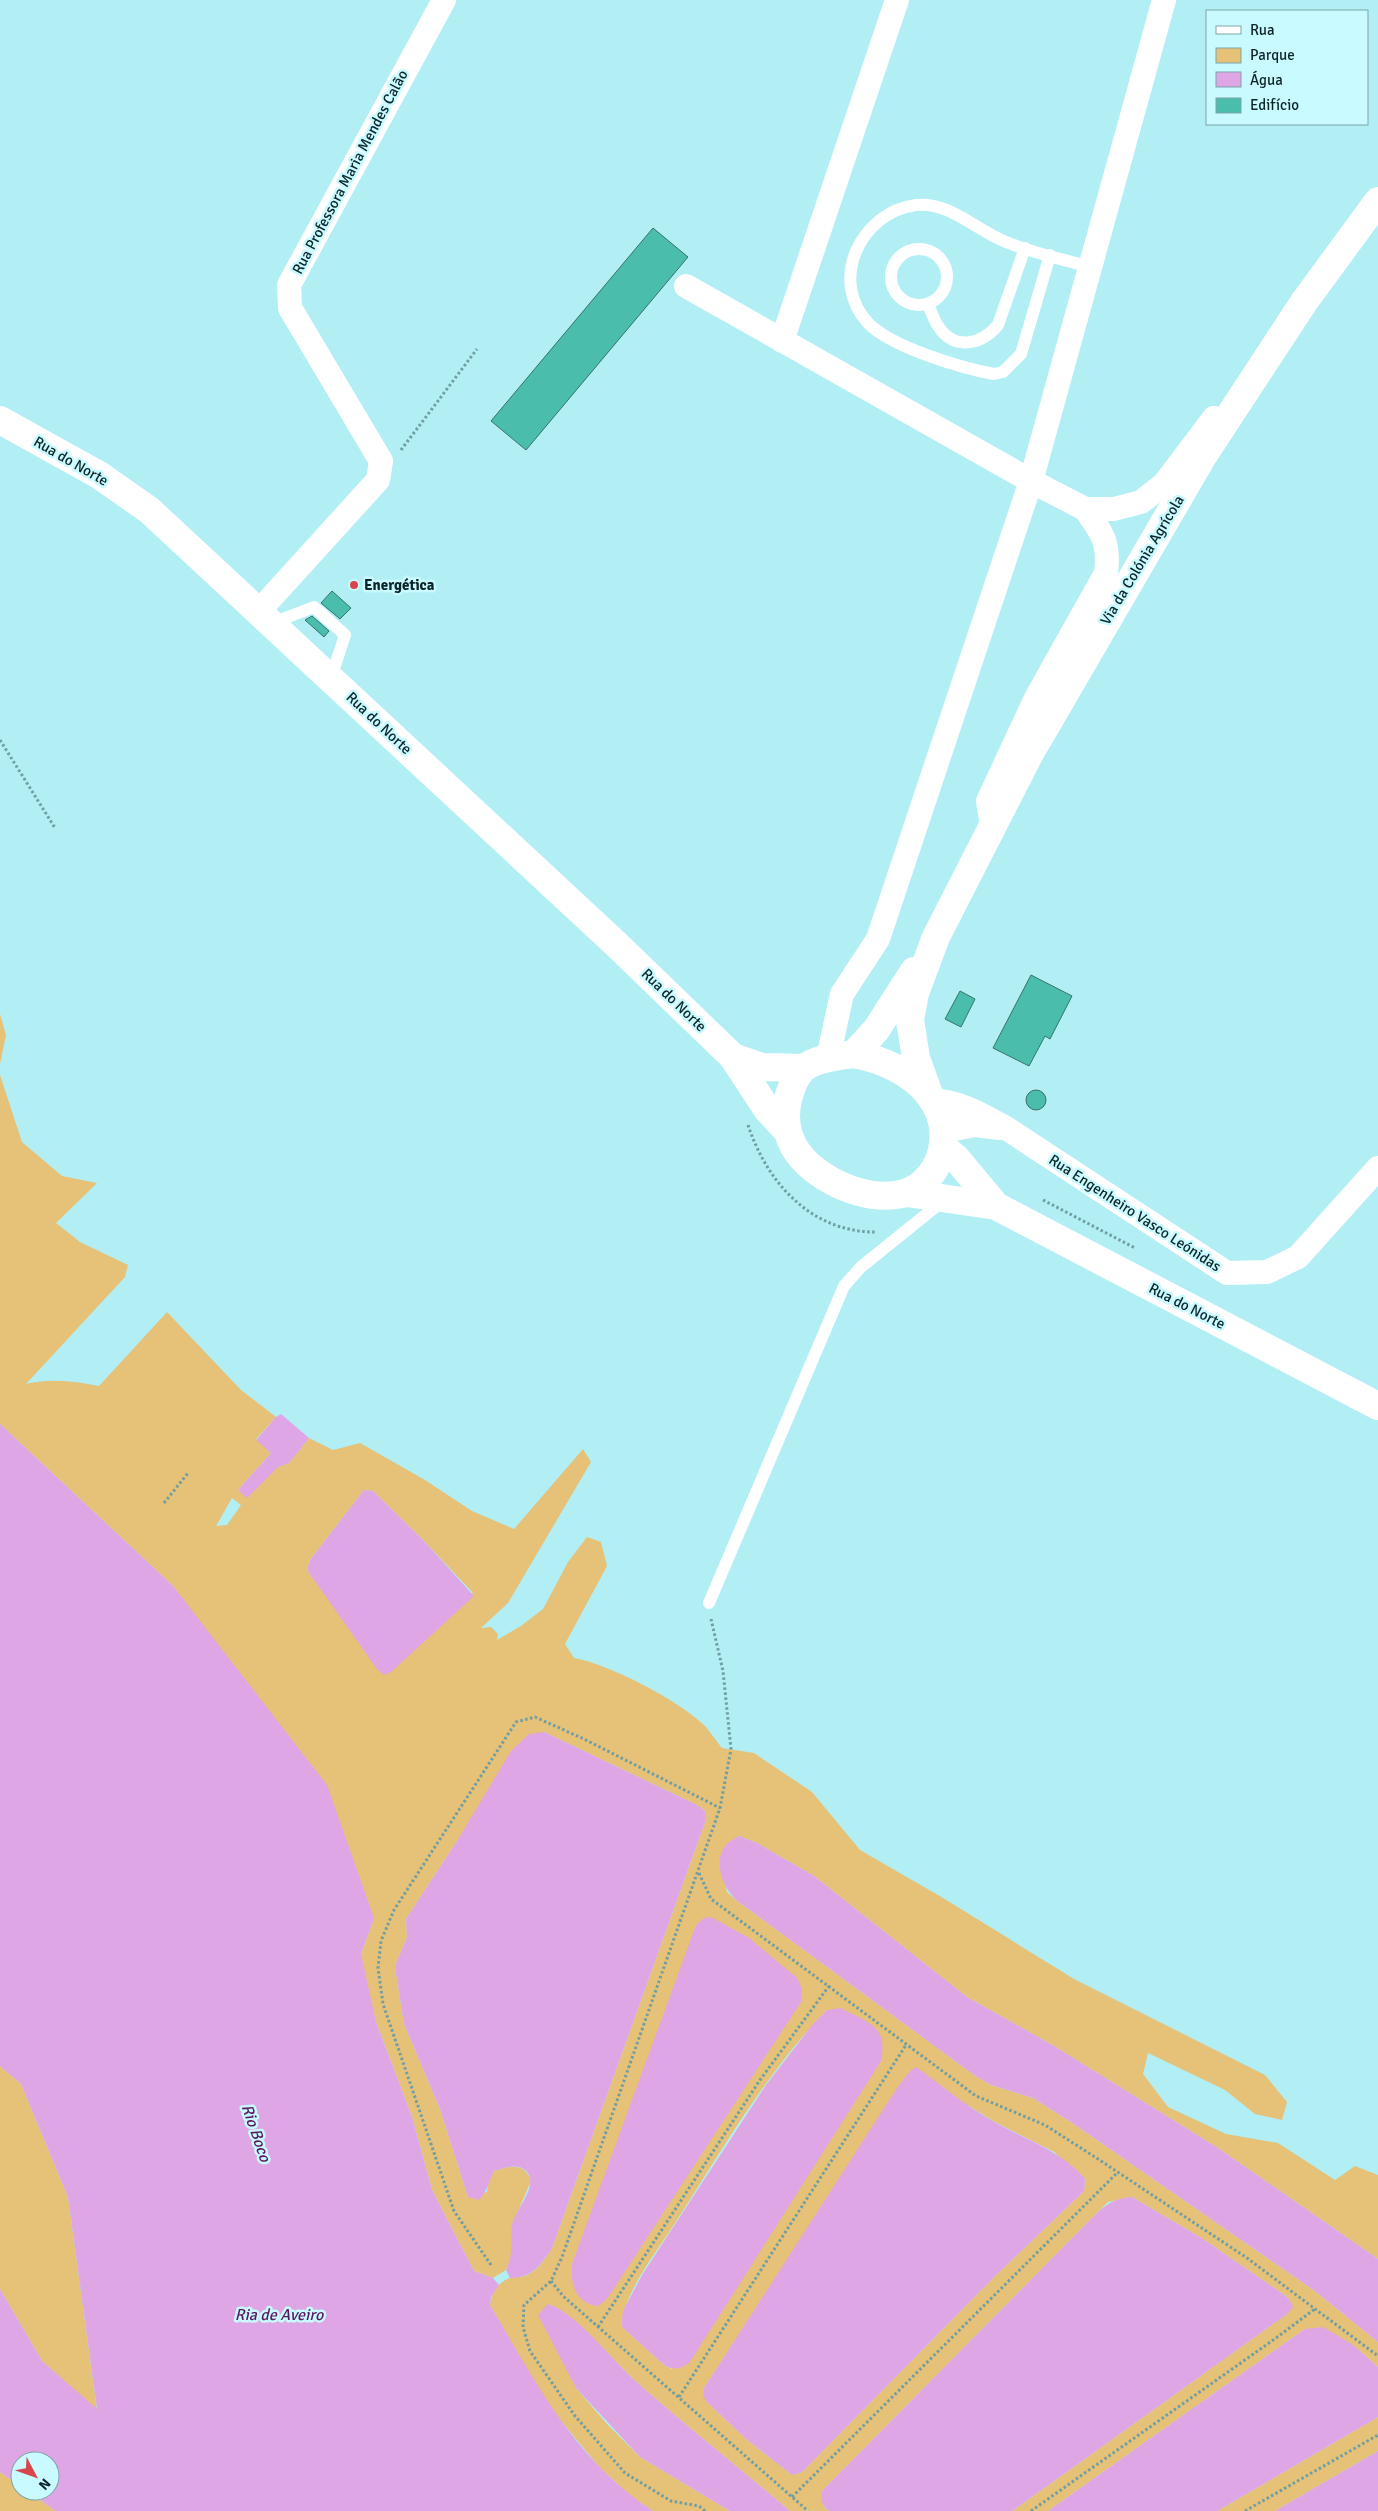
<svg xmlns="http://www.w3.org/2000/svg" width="1378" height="2511" font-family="Signika,sans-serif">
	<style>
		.green { fill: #e6c178; fill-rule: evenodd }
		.water { fill: #dea6e5 }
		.building { fill: #4abdad; stroke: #377269 }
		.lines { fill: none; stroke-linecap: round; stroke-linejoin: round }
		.path { stroke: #6f9ea3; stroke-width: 3; stroke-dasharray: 2.5 2.5; stroke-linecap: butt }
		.lane { stroke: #fff; stroke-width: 12 }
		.street { stroke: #fff; stroke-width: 24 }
		.secondary { stroke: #fff; stroke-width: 28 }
		.poi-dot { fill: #d6464a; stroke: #c9faff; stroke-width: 2 }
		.labels { text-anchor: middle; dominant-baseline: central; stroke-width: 5; stroke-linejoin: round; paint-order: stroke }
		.street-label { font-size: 15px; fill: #0c2528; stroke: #c9faff }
		.poi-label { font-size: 15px; font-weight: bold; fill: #0c2528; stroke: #c9faff; text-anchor: start }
		.water-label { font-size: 16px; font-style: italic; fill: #5a1863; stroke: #c9faff }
	</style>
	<rect width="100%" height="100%" fill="#b1eff5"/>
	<path class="green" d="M0,1014L6,1035L0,1064Z
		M0,1075L22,1142L62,1176L97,1183L56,1223L80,1242L128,1265L125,1277L26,1384C50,1378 75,1381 99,1386L167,1312L241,1390L276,1417L256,1439L271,1453L238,1490L278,1467L289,1463L309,1438L333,1450L360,1443L425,1480L472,1511L514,1529L583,1449L591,1462L508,1603L481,1628L491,1627L498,1634L497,1640L521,1626L543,1609L568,1562L587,1537L601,1542L607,1566L565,1644L574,1658C609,1664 680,1701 705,1726C711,1733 716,1741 722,1748L754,1753L812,1792L860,1850L943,1898L1074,1979L1265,2075L1287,2102L1282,2120L1255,2114L1225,2090L1148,2053L1143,2074L1168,2107L1226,2134L1278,2143L1335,2180L1355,2166L1378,2175V2259L1218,2148L1054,2046L967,1997L814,1876L757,1843L739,1836L726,1845L720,1857L727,1892L736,1900L974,2075L991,2085L1033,2098L1071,2122L1315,2291L1378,2342V2367L1353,2345L1305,2329L1048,2511H1012L1287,2314L1289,2299L1283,2294L1203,2239L1132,2197L1108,2202L1085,2225L822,2491L824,2507L830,2511H790C737,2466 682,2423 630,2376C608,2355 576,2314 548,2304L576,2388L607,2424L640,2457L730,2511H653L633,2498L600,2468L547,2404L490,2305C491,2293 498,2282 510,2278C516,2276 523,2278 529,2274C540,2268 545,2258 552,2248L705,1822V1811L697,1805L544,1732L457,1841L406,1919L407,1937L395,1966L404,2024L440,2109L468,2197L487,2192L488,2181L494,2171C510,2166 525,2162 531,2181L512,2225V2256L506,2270L493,2278L474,2271L432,2190L412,2117L376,2022L364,1978L361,1954L374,1918L173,1586L0,1424ZM364,1490L373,1491L424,1541L473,1593L345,1621L307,1570L310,1560ZM232,1498L241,1505L227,1525L216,1526ZM827,2010L672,2369L664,2365L621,2326C626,2288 657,2252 677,2220C723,2149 767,2071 827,2010ZM910,2071L943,2087L956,2098L993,2121L1054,2152L1085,2179L1084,2191L995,2276L802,2472L792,2475L745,2438L706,2401L704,2388Z
		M0,2066L21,2084L68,2197L97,2410L42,2361L0,2289Z
		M1378,2417V2451L1275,2511H1217Z
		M0,2472L20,2486V2491H27L56,2511H0Z"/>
	<path class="water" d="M281,1414L309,1438L289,1463L278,1467L247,1498L238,1490L271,1453L256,1440L276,1417Z
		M0,1424L173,1586L327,1785L374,1918L361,1954L376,2022L412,2117L432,2190L474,2271L493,2278L499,2285L491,2297L490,2305C537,2384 574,2459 653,2511H56L27,2491H50V2461H20V2486L0,2472V2289L42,2361L97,2409L68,2197L21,2084L0,2066Z
		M364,1490L373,1491L424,1541L474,1596L391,1672L384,1675L377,1669L307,1570L310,1560Z
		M544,1732L697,1805L705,1811V1822L552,2248C541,2265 532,2278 510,2278L506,2270C515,2250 509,2243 512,2225C515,2210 539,2186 527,2172C519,2162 504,2168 494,2171C488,2182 488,2191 479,2200L468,2197L440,2109L404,2024L395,1966L407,1937L406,1919L457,1841L511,1751L529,1734Z
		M739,1836L757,1843L814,1876L967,1997L1054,2046L1218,2148L1378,2259V2342L1315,2291L1071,2122L1033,2098L991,2085L974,2075L736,1900C723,1887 712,1862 726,1845C729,1841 735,1839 739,1836Z
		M711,1917L749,1938L797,1978L802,1989L801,2002L607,2299L598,2306C576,2304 570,2284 572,2264L696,1925L704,1918Z
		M841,2008C869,2024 888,2025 881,2061L690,2362C680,2369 675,2371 664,2365L621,2326L623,2311L642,2275L766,2085L813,2024L827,2010Z
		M916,2067C941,2085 965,2105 991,2120C1023,2139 1061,2150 1085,2179L1084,2191L995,2276L802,2472L792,2475L745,2438L706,2401L703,2395L704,2388L897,2088L910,2071Z
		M1132,2197L1203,2239L1283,2294L1289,2299L1293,2307L1287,2314L1012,2511H830C821,2506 821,2500 822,2491L1085,2225C1100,2210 1110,2198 1132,2197Z
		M548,2304C577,2314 608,2355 630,2376C682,2423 737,2466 790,2511H730L640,2457L576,2388L538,2315Z
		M1323,2327L1353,2345L1378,2367V2417L1217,2511H1048L1305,2329Z
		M1378,2451V2511H1275Z"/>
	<path class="building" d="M653,228L688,257L526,450L491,421Z
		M332,591L351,608L340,619L321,603Z
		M312,616L329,631L324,637L305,620Z
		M1031,975L1072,996L1050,1039L1045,1036L1029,1066L993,1048Z
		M960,991L975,999L961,1027L945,1019Z
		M1026 1100a10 10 0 1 1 20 0a10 10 0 1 1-20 0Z"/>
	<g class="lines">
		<path class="path" d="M401,450L477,349
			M0,740L55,828
			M748,1125C767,1183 812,1233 877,1232
			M1043,1200L1135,1248
			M164,1503L188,1473
			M699,1873L711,1899L976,2096L1045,2125L1098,2159L1247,2258L1378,2356
			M491,2265L454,2211L383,2004L378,1968L381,1941L394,1910L516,1722L535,1717L584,1739L720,1808
			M551,2281L563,2296L808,2511
			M598,2327L760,2080L829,1986
			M679,2397L906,2045
			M792,2497L1118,2172
			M705,2511L699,2506L671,2501L625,2473L575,2416L530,2351L523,2327L524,2305L551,2281L562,2257L720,1808L731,1749L723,1671L711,1619
			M1031,2511L1276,2338L1316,2308
			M1245,2511L1378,2435"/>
		<path class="lane" d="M891 277a28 28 0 1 1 56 0a28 28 0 1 1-56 0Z
			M1050,255L1021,354L1003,372L994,374C961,368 891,347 868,323C828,280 861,212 916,205C949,201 977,231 1006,242C1033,253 1062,259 1090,267
			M928,304C931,311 934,320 938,326C954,351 981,345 998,325L1025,248
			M272,623L314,607L345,635L331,678
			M709,1603L844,1286L861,1267L944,1200"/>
		<path class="street" d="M686,286L1031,481L1085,509H1114L1141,502L1164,484L1214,418
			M782,341L897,0
			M259,611L378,480L381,461L290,308L289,285L444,0
			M992,826L988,801L1037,696L1106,573C1110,543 1102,532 1085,509
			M828,1058L842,994L878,939L1031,481L1164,0
			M932,1100C961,1102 981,1114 1006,1128L1227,1273L1267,1272L1298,1257L1378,1168
			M944,1131L975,1125L999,1128"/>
		<path class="secondary" d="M0,420L99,475L149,510L616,944L733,1057L767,1109L787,1131
			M854,1054C881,1059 912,1072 929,1095C950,1121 948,1158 925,1181C892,1214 822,1186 798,1153C786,1137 784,1117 788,1099C791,1088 795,1076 803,1069C815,1058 839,1056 854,1054Z
			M854,1054L876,1030L914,971
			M733,1057L762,1067L804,1068
			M929,1094L916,1058L910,1020L915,993L936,937L1029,755L1203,456L1304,302L1378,201
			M944,1148L956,1158L996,1206
			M907,1193L996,1206L1378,1406"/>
	</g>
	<circle class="poi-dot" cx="354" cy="585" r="5"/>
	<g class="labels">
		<g class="street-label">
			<text transform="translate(350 172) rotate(-62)">Rua Professora Maria Mendes Calão</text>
			<text transform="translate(71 461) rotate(30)">Rua do Norte</text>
			<text transform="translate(1142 560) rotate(-59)">Via da Colónia Agrícola</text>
			<text transform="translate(379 723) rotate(43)">Rua do Norte</text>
			<text transform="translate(674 1000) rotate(44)">Rua do Norte</text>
			<text transform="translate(1135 1213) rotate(33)">Rua Engenheiro Vasco Leónidas</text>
			<text transform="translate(1187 1306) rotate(27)">Rua do Norte</text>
		</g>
		<g class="poi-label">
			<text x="364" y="585">Energética</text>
		</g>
		<g class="water-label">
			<text transform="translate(256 2133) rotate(71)">Rio Boco</text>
			<text x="279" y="2315">Ria de Aveiro</text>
		</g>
	</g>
	<rect x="1206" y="10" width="162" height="115" fill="#c9faff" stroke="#7da5a9"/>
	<rect x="1216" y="26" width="25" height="8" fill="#ffffff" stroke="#7da5a9"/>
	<text x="1250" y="35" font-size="15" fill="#0c2528">Rua</text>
	<rect x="1216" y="48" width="25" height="15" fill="#e6c178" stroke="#7da5a9"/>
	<text x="1250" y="60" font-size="15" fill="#0c2528">Parque</text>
	<rect x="1216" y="72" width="25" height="15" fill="#dea6e5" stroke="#7da5a9"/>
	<text x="1250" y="85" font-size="15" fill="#0c2528">Água</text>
	<rect x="1216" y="98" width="25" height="15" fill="#4abdad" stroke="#7da5a9"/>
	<text x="1250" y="110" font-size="15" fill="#0c2528">Edifício</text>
	<g transform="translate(35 2476) rotate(131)"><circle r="24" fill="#c9faff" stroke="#7da5a9"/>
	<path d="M0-4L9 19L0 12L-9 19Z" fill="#d6464a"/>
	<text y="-8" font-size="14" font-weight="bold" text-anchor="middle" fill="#0c2528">N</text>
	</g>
</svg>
